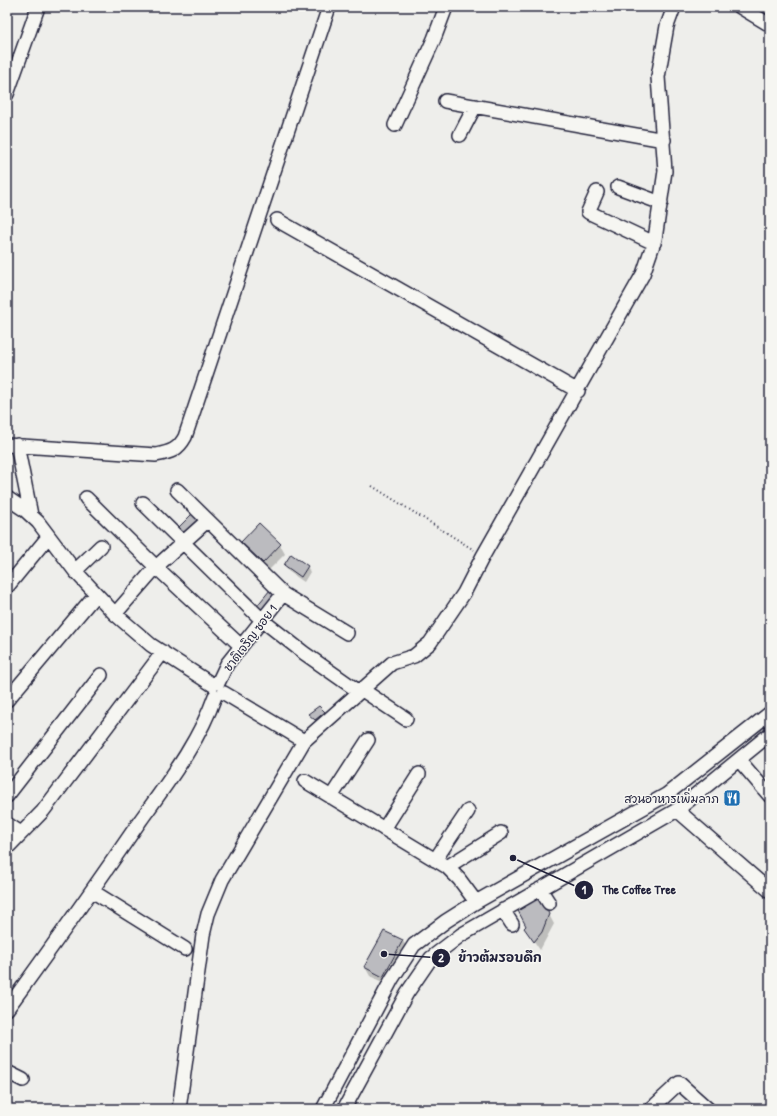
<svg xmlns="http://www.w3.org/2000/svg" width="777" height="1116" font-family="'Patrick Hand','Playpen Sans Thai',sans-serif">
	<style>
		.shadow { fill: #0003 }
		.building { fill: #bbbbbf; stroke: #22223b }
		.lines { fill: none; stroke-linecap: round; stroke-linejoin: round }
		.minor-casing { stroke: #22223b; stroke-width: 16 }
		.path { stroke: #22223b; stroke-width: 2; stroke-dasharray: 1 3; stroke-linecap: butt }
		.minor { stroke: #f6f6f2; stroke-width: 13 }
		.labels { text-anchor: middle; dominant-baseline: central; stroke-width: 3; stroke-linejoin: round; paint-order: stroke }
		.street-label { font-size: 12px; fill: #22223b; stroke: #f6f6f2 }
		.poi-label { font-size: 12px; fill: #22223b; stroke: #f6f6f2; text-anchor: end }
		.leader { fill: none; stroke: #22223b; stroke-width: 1.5 }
		.callout-dot { fill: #22223b; stroke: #f6f6f2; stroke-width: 1.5 }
		.mark-label { font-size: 12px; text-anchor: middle; font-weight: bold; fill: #fff }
		.callout-label { font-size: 13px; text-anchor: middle; font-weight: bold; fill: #22223b; stroke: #f6f6f2; stroke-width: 3; stroke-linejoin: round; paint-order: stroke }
	</style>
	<rect width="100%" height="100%" fill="#eeeeeb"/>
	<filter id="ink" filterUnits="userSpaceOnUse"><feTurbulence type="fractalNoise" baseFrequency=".025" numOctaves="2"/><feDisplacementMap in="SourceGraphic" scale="8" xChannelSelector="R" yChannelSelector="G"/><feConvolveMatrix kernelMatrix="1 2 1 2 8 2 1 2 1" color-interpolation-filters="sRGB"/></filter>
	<g filter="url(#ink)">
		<path class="shadow" d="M242,542L280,545L285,554L268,571L247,551Z
			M285,565L307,566L310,572L304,582L288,571Z
			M324,713L325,715L317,722L310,714Z
			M537,893L554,924L540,950L525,928Z
			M385,932L403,941L408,950L388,985L370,976L365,967Z"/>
		<path class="building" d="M194,512L202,520L185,537L177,529Z
			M259,523L281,544L263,563L241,542Z
			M291,554L308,566L301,577L284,565Z
			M270,590L276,595L262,612L256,607Z
			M319,706L325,712L315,720L308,714Z
			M537,892L549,914L542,932L534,942L524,928L526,926L515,905Z
			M384,931L403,940L383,977L364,967Z"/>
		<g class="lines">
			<g class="minor-casing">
				<path id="minor" d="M740,7L770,25
					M7,94L38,7
					M445,101L664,140
					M395,125L434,39L446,7
					M460,135L475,106
					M618,187L661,203
					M597,192L588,212L654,243
					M277,220L578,391
					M7,445L156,455C171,452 178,450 185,437L329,7
					M17,445L31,515
					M177,490L283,594L347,633
					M7,498L25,510L38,522L75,571L115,614L151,645L213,685
					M86,498L156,567L241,646
					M143,503L262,620L304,653L358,691
					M75,571L101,546
					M7,587L48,537
					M115,614L156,567L207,521
					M218,683L227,664L283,594
					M361,689L406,719
					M224,693L304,741
					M7,700L96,594
					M739,760L770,796
					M305,781L447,867L459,879L476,902
					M7,796L101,675
					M331,797L368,740
					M677,810L770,891
					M7,824L21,833
					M384,829L419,774
					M7,848L43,811L163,652
					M435,860L468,811
					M447,867L501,833
					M540,889L549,903
					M92,891L185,949
					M503,910L512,924
					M7,1009C52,947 97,884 140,821C168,782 199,742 215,696
					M7,1072L23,1080
					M179,1109L203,935L208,914L222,880L304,741L392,663L414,656L430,643L464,593L483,556L643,274L655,239L665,171L658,77L667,26L674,7
					M323,1109L392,979L414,945L446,921L476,902L666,795L770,713
					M344,1109L407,993L431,958L461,935L677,810L770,734
					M651,1109L679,1083L708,1109"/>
			</g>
			<path class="path" d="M372,486L474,550"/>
			<use href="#minor" class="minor"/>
		</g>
	</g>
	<defs>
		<g id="restaurant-square" transform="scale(0.9)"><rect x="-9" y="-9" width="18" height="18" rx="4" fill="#1f6fb2" stroke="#f6f6f2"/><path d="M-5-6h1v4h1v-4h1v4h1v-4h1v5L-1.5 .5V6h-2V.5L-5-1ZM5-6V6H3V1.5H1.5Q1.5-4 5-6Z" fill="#fff"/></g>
	</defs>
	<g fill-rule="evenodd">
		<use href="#restaurant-square" x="732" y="798"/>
	</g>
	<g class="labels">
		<g class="street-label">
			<text transform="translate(250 638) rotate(-53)">ชาติเจริญ ซอย 1</text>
		</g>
		<g class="poi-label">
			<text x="719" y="798">สวนอาหารเพิ่มลาภ</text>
		</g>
	</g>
	<path class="leader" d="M513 858L584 890M384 954L441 958"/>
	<g class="callout-dot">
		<circle cx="513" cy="858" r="4"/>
		<circle cx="384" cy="954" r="4"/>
		<circle cx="584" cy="890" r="10"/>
		<circle cx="441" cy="958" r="10"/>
	</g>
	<g class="mark-label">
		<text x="584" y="894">1</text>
		<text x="441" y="962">2</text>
	</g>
	<g class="callout-label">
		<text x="639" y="894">The Coffee Tree</text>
		<text x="500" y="962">ข้าวต้มรอบดึก</text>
	</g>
	<rect width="777" height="1116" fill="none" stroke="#f6f6f2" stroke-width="24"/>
	<rect x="12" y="12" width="753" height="1092" fill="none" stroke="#22223b" stroke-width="1.5" filter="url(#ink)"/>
</svg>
